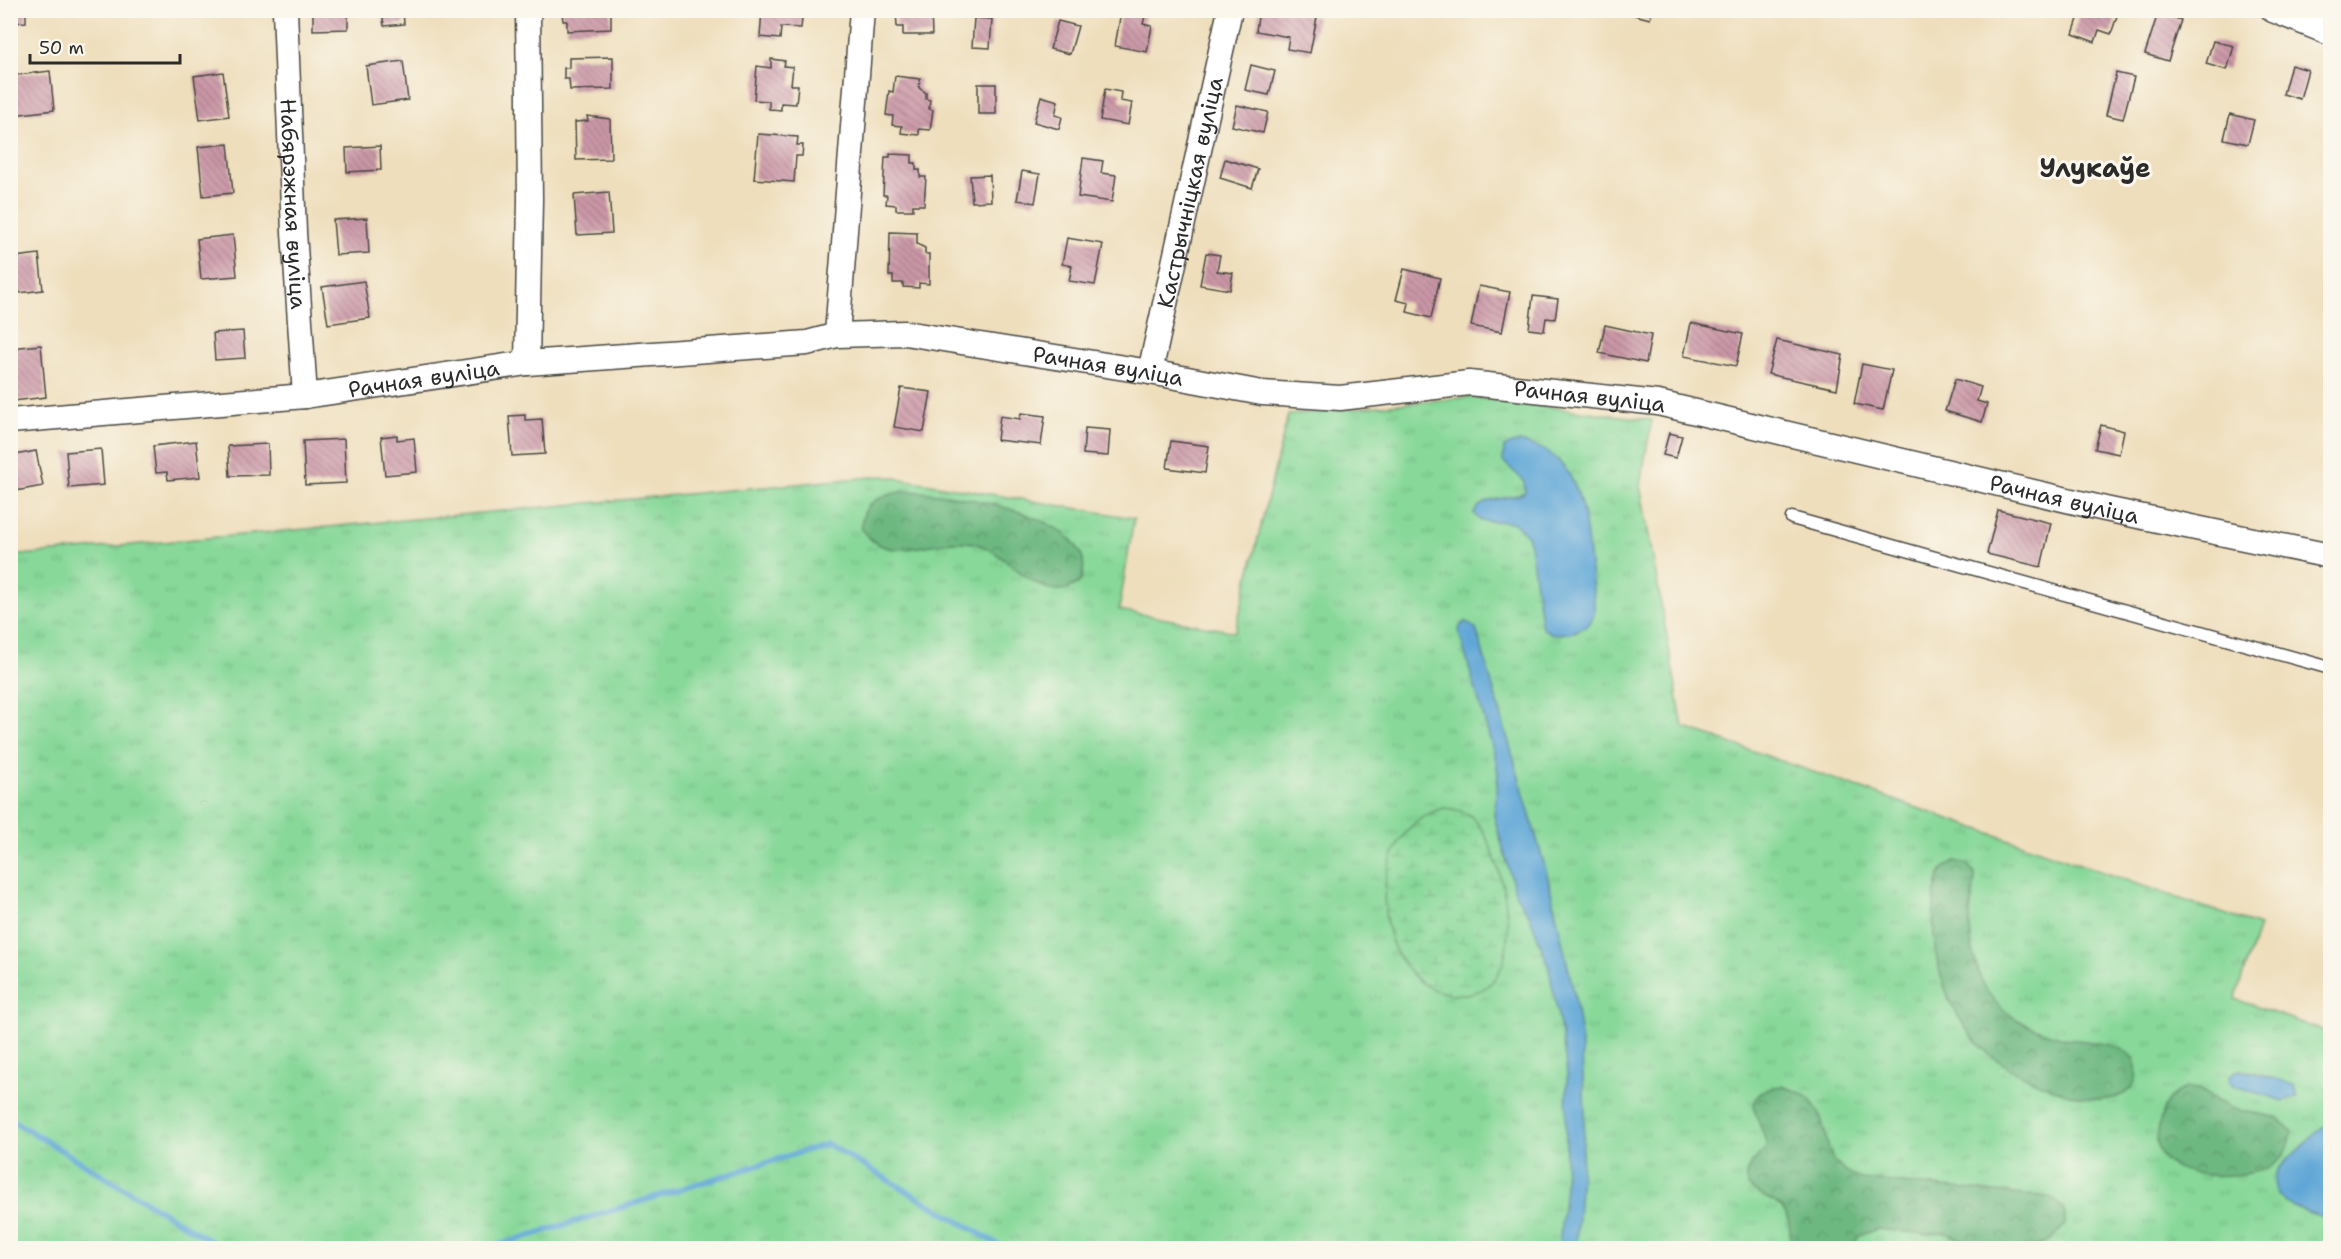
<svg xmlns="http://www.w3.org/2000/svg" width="2341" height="1259" font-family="'Shantell Sans',sans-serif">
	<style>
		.grass { fill: url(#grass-tufts); stroke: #598262; stroke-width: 1.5 }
		.forest { fill: url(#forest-crowns); stroke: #4c7256; stroke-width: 1.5 }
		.wetland { fill: url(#wetland-marsh); stroke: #598262; stroke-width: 1.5 }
		.water { fill: #60a7d7; stroke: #466981; stroke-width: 1.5 }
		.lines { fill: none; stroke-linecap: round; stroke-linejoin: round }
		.stream { stroke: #60a7d7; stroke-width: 6 }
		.building { fill: url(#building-back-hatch) }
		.lane-casing { stroke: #484641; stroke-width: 15 }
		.street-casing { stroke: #484641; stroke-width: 27 }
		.lane { stroke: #fff; stroke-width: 12 }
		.street { stroke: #fff; stroke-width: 24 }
		.labels { text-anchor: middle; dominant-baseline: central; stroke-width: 6; stroke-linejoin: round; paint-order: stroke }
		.street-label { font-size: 22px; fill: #2b2b2b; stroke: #fbf7ec }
		.quarter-label { font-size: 26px; font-weight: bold; fill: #2b2b2b; stroke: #fbf7ec }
	</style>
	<defs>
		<pattern id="grass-tufts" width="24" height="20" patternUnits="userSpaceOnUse" patternTransform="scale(1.5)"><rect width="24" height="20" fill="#87d899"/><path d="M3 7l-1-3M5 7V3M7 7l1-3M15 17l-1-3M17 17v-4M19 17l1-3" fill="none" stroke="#75ba84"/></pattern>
		<pattern id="forest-crowns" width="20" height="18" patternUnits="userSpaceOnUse" patternTransform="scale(1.5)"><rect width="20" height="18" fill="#6db881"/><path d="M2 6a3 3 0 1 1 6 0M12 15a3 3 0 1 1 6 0" fill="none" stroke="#5a966a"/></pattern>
		<pattern id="wetland-marsh" width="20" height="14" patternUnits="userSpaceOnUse" patternTransform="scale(1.5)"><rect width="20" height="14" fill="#87d899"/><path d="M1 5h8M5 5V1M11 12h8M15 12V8" fill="none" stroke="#75ba84"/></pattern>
		<pattern id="building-back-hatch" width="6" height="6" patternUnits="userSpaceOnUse" patternTransform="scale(1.5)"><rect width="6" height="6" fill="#cb97a7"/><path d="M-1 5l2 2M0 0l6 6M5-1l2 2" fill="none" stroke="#a57b88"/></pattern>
	</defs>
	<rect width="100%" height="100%" fill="#fbf7ec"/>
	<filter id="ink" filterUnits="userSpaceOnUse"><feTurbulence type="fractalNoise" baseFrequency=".0167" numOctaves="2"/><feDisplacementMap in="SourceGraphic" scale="12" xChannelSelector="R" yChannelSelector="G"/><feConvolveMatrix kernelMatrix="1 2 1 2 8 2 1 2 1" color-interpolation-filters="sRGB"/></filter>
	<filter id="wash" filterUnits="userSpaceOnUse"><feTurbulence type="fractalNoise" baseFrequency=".008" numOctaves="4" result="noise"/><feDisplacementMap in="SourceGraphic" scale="24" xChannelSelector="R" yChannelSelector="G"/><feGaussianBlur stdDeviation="1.35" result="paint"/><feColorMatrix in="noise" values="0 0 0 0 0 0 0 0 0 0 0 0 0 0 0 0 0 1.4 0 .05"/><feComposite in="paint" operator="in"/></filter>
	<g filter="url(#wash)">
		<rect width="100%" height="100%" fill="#eedebc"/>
		<path class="grass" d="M1470,397L1652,420L1640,485L1683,727L2259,926L2235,999L2330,1033V1248H11V556L883,476L1134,518L1119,610L1235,632L1288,415Z"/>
		<path class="forest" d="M905,491C945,492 1110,515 1080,582C1043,611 1011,554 977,544C937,533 892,570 862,530C859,503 881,495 905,491Z
			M1955,861L1967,864L1975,874C1975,888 1971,901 1970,914C1969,950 1979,995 2011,1016C2027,1026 2046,1034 2065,1038C2086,1043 2132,1040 2136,1067C2137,1073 2137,1080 2133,1085C2107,1123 2015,1075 1989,1054C1980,1047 1971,1036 1965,1027C1940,990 1931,950 1934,906C1935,888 1937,868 1955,861Z
			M1781,1086C1791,1089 1803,1092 1810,1100C1835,1126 1814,1163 1861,1179L2048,1197C2061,1203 2067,1211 2065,1225L2052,1239L2034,1248H1977L1948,1233L1925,1234L1878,1229L1859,1236L1853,1248H1791C1790,1235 1791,1219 1782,1208C1772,1196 1739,1193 1747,1171C1751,1161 1762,1154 1767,1145C1761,1120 1735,1092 1781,1086Z
			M2186,1088L2198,1089L2233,1109L2279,1118L2292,1132C2290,1144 2286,1156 2275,1164C2253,1180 2167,1183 2158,1149C2156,1141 2158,1130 2160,1122C2163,1105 2169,1094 2186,1088Z"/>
		<path class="wetland" d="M1444,808C1454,809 1466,811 1473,818C1503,848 1536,988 1466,994C1371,1002 1353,832 1444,808Z"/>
		<path class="water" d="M1518,442C1577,450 1584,506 1589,555C1591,574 1595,594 1594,614C1590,631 1569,634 1553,634L1542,628L1530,544L1526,534L1513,522L1481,521L1474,514C1480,495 1511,501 1525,492L1524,481L1503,461L1504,447Z
			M1466,622L1476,629L1547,874L1575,998L1581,1036L1585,1113L1576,1248H1559L1565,1185L1567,1074L1562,1036L1548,964L1529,915L1516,895L1494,816L1498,774L1496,760L1459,633L1460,626Z
			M2238,1070H2245L2294,1084L2297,1097L2283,1101L2235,1086L2230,1082L2229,1077Z
			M2330,1124V1219C2312,1213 2265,1204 2276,1174C2280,1164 2291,1157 2298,1150C2308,1141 2317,1128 2330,1124Z"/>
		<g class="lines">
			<path class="stream" d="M10,1119L222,1248
				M490,1248L827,1144L1004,1248"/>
		</g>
		<g id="blocks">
			<path class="building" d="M10,10H26V22L10,23Z
				M191,10H228L229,14L192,18Z
				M313,10H348V29L313,30Z
				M382,10H403L404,24L384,26Z
				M559,10H611V29L567,31V21H563L562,13Z
				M762,10H803L801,28L781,27L780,39L760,37Z
				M896,10H931L932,35H903V27H897Z
				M1259,10H1279L1317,17L1310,53L1287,49L1289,37L1256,31Z
				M1628,10H1652L1650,19L1627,13Z
				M2081,10H2119L2111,34L2099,30L2095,42L2073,34Z
				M1121,12L1145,16L1143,24L1152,26L1147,52L1115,46Z
				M2158,13L2181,20L2168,61L2145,54Z
				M974,18L992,19L990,48L972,47Z
				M1058,21L1078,26L1070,54L1050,49Z
				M2213,41L2234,46L2227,70L2206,64Z
				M613,57V89L570,90L569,79H564V68H569V58Z
				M771,59L785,61L784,66L793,67L791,85H798L796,104L781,103V110L769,109V101L754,100L757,66L771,68Z
				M403,61L408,100L371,105L366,66Z
				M1251,65L1275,71L1269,95L1245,90Z
				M2291,65L2308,70L2300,99L2283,94Z
				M50,71L54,110L13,115L10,76Z
				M223,72L229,116L200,120L194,76Z
				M2116,73L2134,77L2123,119L2106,115Z
				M895,76L920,79L919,88L926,93V99L930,100L929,109L933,110L930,130L919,129V135L901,133L902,126L892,125L893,116L886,115L889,91L893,92Z
				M978,84H996V114H978Z
				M1105,89L1121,92L1120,101L1132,103L1128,125L1100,120Z
				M1041,96L1058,101L1055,115L1062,117L1059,129L1034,122Z
				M1237,105L1268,112L1263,133L1232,126Z
				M2230,114L2254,120L2248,144L2224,139Z
				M587,116L610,119L611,159L576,160L575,122L588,121Z
				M758,134L798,137L797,145H803L802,156H796L794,182L754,179Z
				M228,144L233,193L203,196L198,147Z
				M380,146L381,170L347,172L346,148Z
				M890,154L912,155V163H916V170H920V177H926L924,205H913V210H896V205L886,204L887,195H883L885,157H890Z
				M1083,158L1103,161L1101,173L1116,175L1112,202L1078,197Z
				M1225,159L1258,169L1252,188L1220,178Z
				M1022,171L1040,174L1035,203L1017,200Z
				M990,175L991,201L972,202L970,176Z
				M609,192L612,233L577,235L574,195Z
				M367,218L369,253L336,255L333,220Z
				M890,232L917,233V244L925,248V254H929V284L919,283V288L903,287V283H893V276H889Z
				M233,235L237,276L201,279L197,239Z
				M1067,238L1103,244L1095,285L1069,281L1072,266L1062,264Z
				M1206,253L1220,255L1217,271L1233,273L1230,290L1200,285Z
				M39,254L43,290L19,293L15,257Z
				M1404,269L1440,278L1431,318L1407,312L1409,303L1396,300Z
				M364,281L370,318L328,324L322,287Z
				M1479,286L1510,292L1502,332L1471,326Z
				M1533,296L1558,299L1555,319L1546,318L1544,331L1529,329Z
				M1691,323L1743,334L1736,366L1684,356Z
				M1605,325L1651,335L1646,363L1599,353Z
				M243,331L245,358L215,360L213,333Z
				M1777,340L1843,355L1837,389L1768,374Z
				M41,345L46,397L14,401L10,348Z
				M1862,364L1892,370L1883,410L1854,404Z
				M1955,379L1981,387L1977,401L1987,404L1982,422L1945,411Z
				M901,388L931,392L924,432L894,427Z
				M1021,413L1045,416L1041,445L997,440L1000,416L1020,419Z
				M525,415V420L542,419L545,454L512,456L509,416Z
				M2101,425L2124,431L2119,454L2095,449Z
				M1085,428L1110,430L1108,456L1083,454Z
				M1669,433L1682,436L1676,458L1663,455Z
				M397,435V440L414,438L417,472L385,475L381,437Z
				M344,439L346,483L305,485L303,441Z
				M196,441L200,477L168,480L167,472L156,473L153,446Z
				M1171,441L1209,446L1205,473L1167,468Z
				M268,444L269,475L230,476L228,446Z
				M101,449L104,485L69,488L66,452Z
				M36,451L43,486L10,492V456Z
				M1998,510L2051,523L2041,567L1987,554Z"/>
		</g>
	</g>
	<g filter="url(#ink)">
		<use href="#blocks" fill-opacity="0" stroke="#484641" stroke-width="1.5"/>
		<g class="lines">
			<g class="lane-casing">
				<path id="lane" d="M1792,518L2330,668"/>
			</g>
			<g class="street-casing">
				<g id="street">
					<path id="s1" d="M285,10L294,232L305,396"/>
					<path d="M2273,10L2330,33"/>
					<path d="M837,335L862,10"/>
					<path d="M527,363L530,199L528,10"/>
					<path id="s2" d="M1150,372L1230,10"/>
					<path id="s3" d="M10,421L305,396L527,363L807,343L837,335L905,333L1150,372L1262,393L1340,398L1469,383L1658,403L2105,509L2330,556"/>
				</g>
			</g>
			<use href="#lane" class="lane"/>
			<use href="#street" class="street"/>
		</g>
	</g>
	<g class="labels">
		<g class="street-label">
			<text stroke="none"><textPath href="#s2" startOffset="184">Кастрычніцкая вуліца</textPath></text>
			<text stroke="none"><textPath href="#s1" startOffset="194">Набярэжная вуліца</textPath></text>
			<text stroke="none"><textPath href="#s3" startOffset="1106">Рачная вуліца</textPath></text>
			<text stroke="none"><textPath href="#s3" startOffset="416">Рачная вуліца</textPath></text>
			<text stroke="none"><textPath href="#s3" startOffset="1592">Рачная вуліца</textPath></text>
			<text stroke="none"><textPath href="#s3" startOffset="2078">Рачная вуліца</textPath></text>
		</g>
		<g class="quarter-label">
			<text x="2095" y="167">Улукаўе</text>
		</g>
	</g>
	<rect width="2341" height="1259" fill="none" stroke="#fbf7ec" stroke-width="36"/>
	<path d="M30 54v9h150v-9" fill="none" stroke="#2b2b2b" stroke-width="3"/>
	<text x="39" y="54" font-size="18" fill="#2b2b2b" stroke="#fbf7ec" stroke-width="4.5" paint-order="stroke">50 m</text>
</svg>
